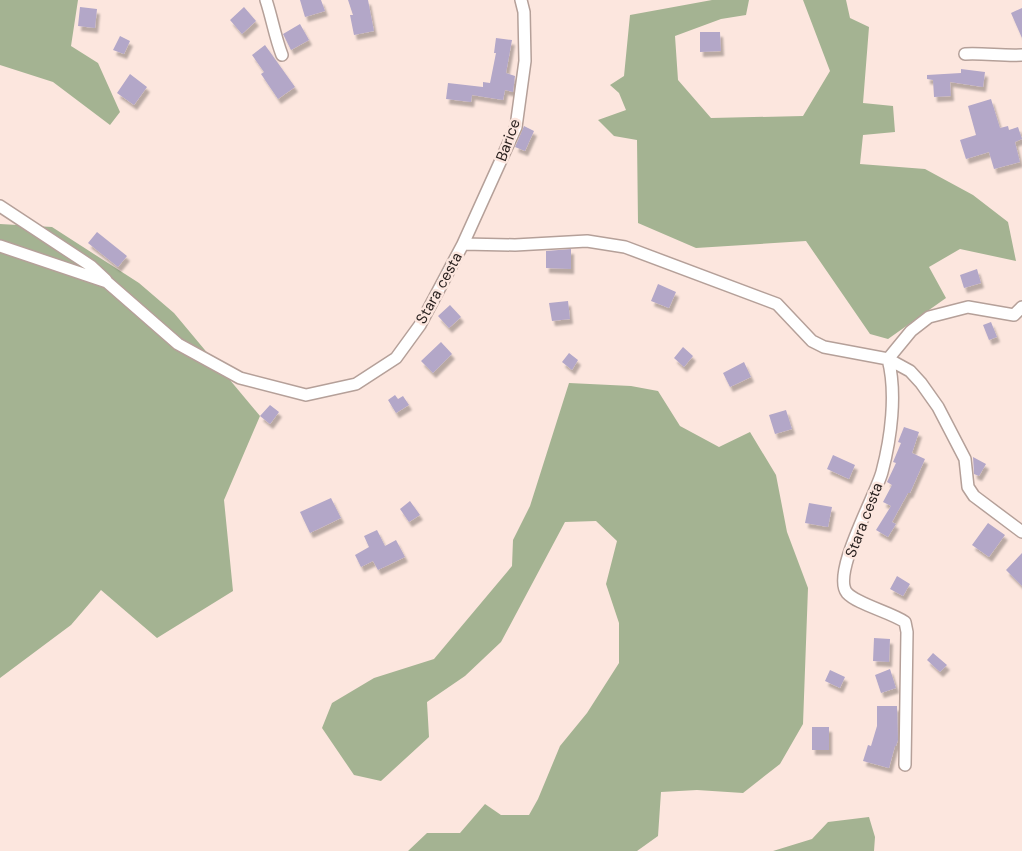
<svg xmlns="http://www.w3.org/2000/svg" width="1022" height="851" font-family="'DM Sans',sans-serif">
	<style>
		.forest { fill: #a4b392 }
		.building { fill: #b3a7c8; filter: url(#shadow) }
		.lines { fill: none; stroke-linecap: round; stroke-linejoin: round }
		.minor-casing { stroke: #b5a099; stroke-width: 14 }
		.minor { stroke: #fff; stroke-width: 11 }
		.labels { text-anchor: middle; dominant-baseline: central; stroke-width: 5; stroke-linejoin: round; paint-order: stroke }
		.street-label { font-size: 15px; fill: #261e1c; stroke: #fce6de }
	</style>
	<defs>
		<filter id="shadow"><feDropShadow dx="3" dy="5" stdDeviation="1" flood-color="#0004"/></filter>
	</defs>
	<rect width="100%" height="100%" fill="#fce6de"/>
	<path class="forest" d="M0,0H78L71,46L98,63L120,112L110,125L53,82L0,65Z
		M712,0H749L746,15L721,19L675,36L678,80L711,118L803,116L830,71L803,0H846L850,18L869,27L863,103L893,106L895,132L863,135L860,164L925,169L973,195L1008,222L1016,261L960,249L929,267L946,298L888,339L870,334L806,241L696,248L638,223L637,140L614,136L598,120L626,110L619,93L610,85L624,76L630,15Z
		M0,224L52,227L139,283L174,313L260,416L224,500L233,591L157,638L101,590L71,625L0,678Z
		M569,383L631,386L658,391L680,426L719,447L750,432L776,475L787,532L808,588L803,724L780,764L743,793L697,790L661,792L658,836L637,851H408L427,833H460L485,804L501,815H529L538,799L560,746L587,713L619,663V623L606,584L617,541L596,521L565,522L501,642L465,676L427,702L429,737L381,781L354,775L322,728L332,703L374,678L434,659L512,566L513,540L530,506Z
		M869,817L875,837L874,851H773L812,839L828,822Z"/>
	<path class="building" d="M300,0H321L325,11L305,17Z
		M348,0H368L374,31L354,35L350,15H353Z
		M80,7L97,9L95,28L78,26Z
		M244,7L256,21L242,34L230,20Z
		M1022,8V38L1011,13Z
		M300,24L309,40L291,50L283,34Z
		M700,32H720L721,51L700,52Z
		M120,36L130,41L124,54L113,50Z
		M496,38L512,40L506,73L515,76L513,92L505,90L503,100L472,95L471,102L446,99L448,83L483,87V82L490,83L496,53H494Z
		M265,45L295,87L278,99L261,74L264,72L252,55Z
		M961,69L985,72L983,87L950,82L951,96L934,97L933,80L927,79V75L961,73Z
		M130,74L147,87L134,105L117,93Z
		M991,99L1000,128L1008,126L1009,130L1018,127L1022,139L1015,142L1020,162L994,169L989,152L966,159L960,140L976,135L968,106Z
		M524,126L534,131L525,151L515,147Z
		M97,232L127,256L118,267L88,243Z
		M571,249V269L546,268V251Z
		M977,269L981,283L964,288L960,275Z
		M658,284L676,292L669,308L651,301Z
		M568,301L570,319L552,321L549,303Z
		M450,305L461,317L449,328L438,316Z
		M991,322L997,337L989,340L983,325Z
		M441,342L452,354L433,373L421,361Z
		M683,347L693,356L684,367L674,358Z
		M569,353L578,360L572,370L562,362Z
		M744,362L751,377L730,387L723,373Z
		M395,395L398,399L403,396L409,405L396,413L388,400Z
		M270,405L279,412L270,424L260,416Z
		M786,410L792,429L775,434L769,415Z
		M904,427L919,432L912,453L925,459L910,493H908L892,522L896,524L888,537L876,530L891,506L883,502L892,485L887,482L896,463L893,462L901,443L898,442Z
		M833,455L855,465L849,479L827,469Z
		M973,457L986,464L979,476L974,474Z
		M331,498L341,518L310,533L300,512Z
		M410,501L420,515L409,522L400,509Z
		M809,503L832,507L828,527L805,523Z
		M988,523L1005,535L989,557L972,545Z
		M377,530L385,546L396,540L405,557L378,570L373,561L361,567L355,555L369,547L364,536Z
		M1022,553V586L1006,570Z
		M897,576L910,584L903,596L890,589Z
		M874,638L890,639L889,662L873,661Z
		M933,653L947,665L940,672L927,660Z
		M890,669L896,688L881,693L875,675Z
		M830,670L845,677L840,688L825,681Z
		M877,706H897L898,740L896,746H895L889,768L863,761L868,745L871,746L877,726Z
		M812,727H829V750H812Z"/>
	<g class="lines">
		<g class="minor-casing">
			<path id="minor" d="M266,0C272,18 275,37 282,55
				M965,54C984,53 1003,56 1022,55
				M0,206L91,266L106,280
				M463,244L516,127L525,61L524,12L521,0
				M0,246L107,282L178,344L240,378L306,395L356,384L396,358L420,325L463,244L515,245L587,241L625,247L777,304L812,341L824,347L888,359L910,371L921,383L938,407L965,459L968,487L974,496L1022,532
				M905,765L907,632L905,622C890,612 857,604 847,593C831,574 876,495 882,472C891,438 897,393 888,359L911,331L929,317L968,307L1014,315L1022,307"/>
		</g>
		<use href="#minor" class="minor"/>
	</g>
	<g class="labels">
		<g class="street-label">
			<text transform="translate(508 140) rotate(-70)">Barice</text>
			<text transform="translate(439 288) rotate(-61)">Stara cesta</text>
			<text transform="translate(864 520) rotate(-69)">Stara cesta</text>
		</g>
	</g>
</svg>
